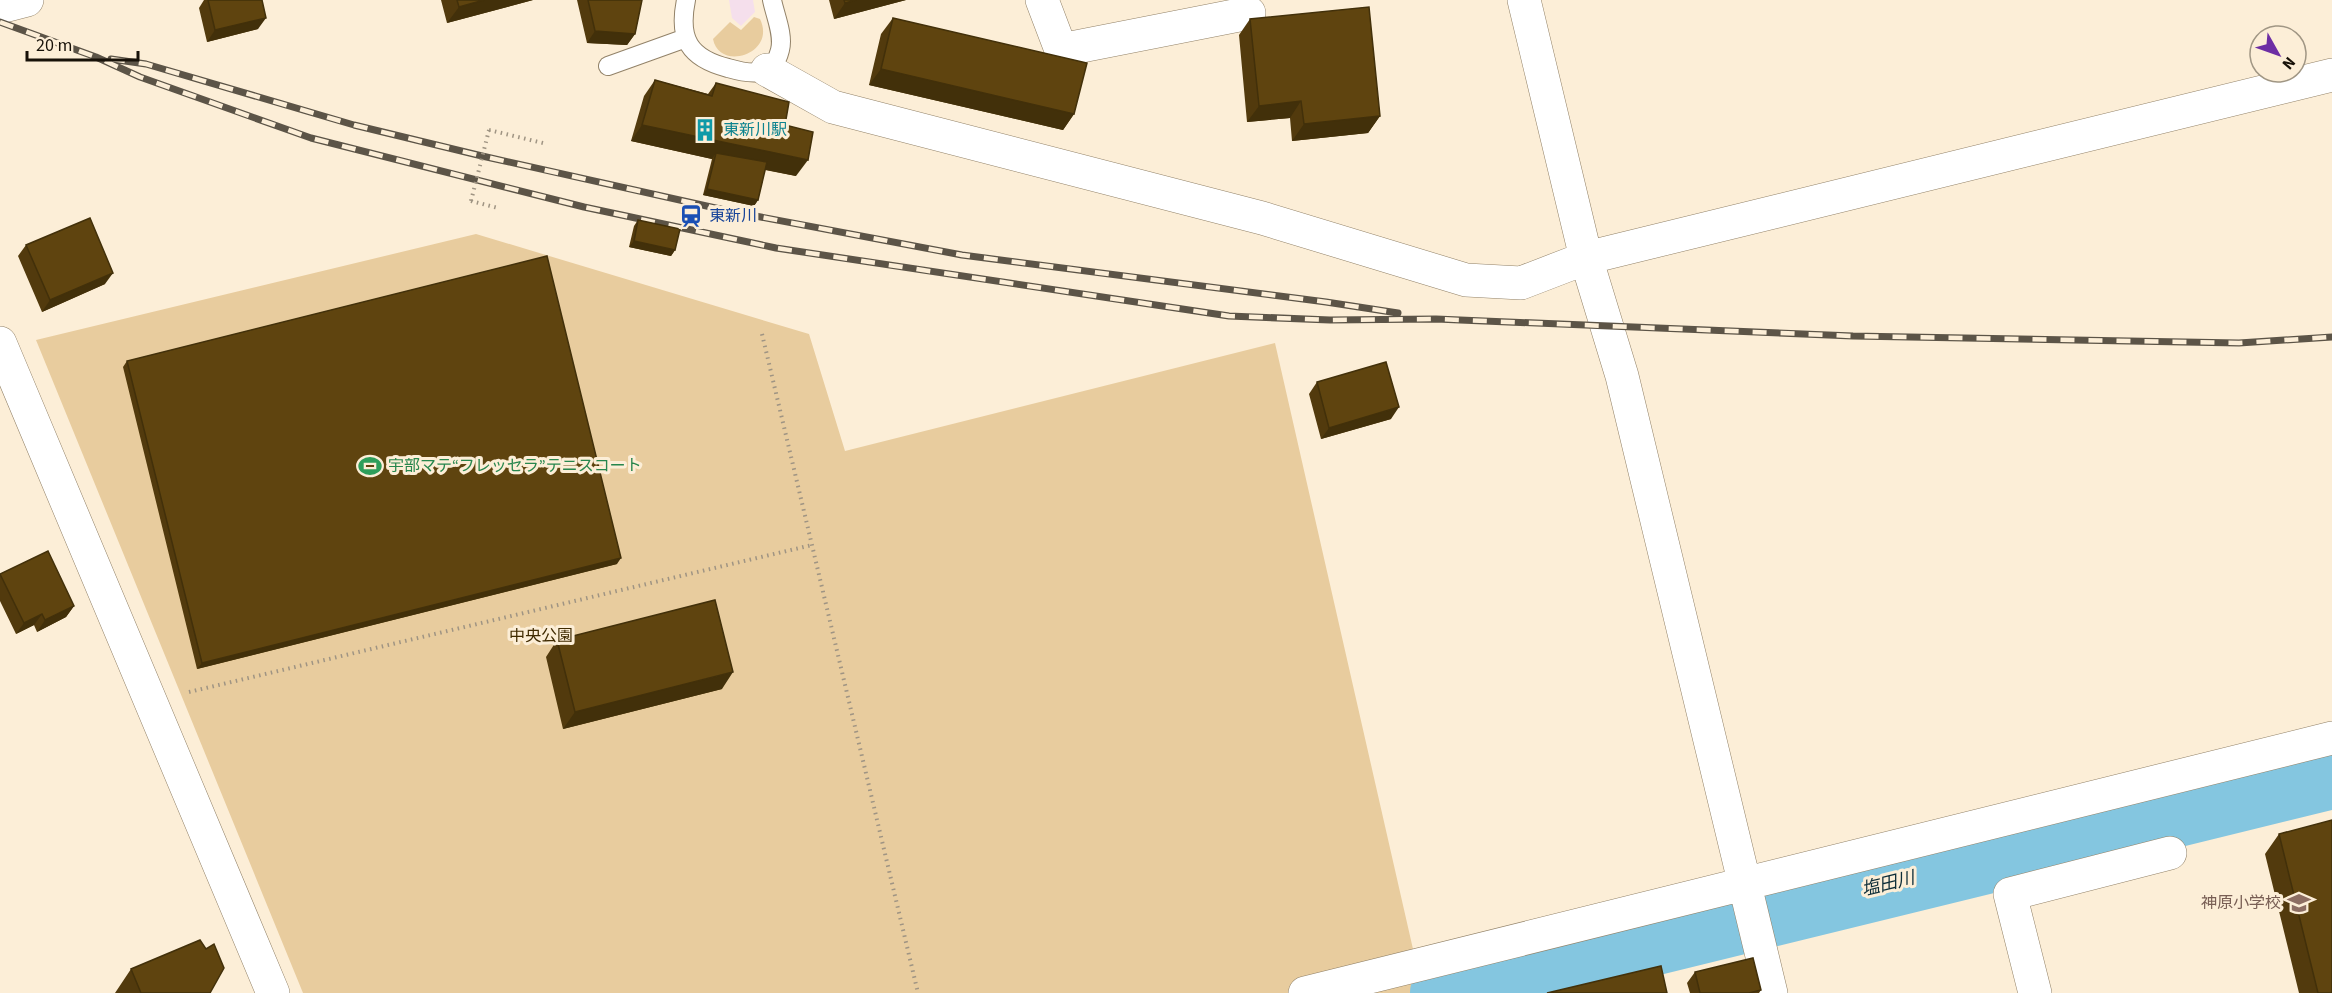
<svg xmlns="http://www.w3.org/2000/svg" width="2332" height="993" font-family="'Source Sans 3','Noto Sans JP',sans-serif">
	<style>
		.industrial { fill: #f5dfec }
		.green { fill: #e8cc9e }
		.lines { fill: none; stroke-linecap: round; stroke-linejoin: round }
		.river { stroke: #84c6e0; stroke-width: 68 }
		.service-casing { stroke: #928268; stroke-width: 20 }
		.minor-casing { stroke: #928268; stroke-width: 34 }
		.tertiary-casing { stroke: #928268; stroke-width: 34 }
		.path { stroke: #9f9483; stroke-width: 4; stroke-dasharray: 1.5 4.5; stroke-linecap: butt }
		.service { stroke: #fff; stroke-width: 18 }
		.minor { stroke: #fff; stroke-width: 33 }
		.tertiary { stroke: #fff; stroke-width: 33 }
		.rail-casing { stroke: #5c5447; stroke-width: 7 }
		.rail { stroke: #fceed7; stroke-width: 4.5; stroke-dasharray: 14; stroke-linecap: butt }
		.path-bridge { stroke: #9f9483; stroke-width: 4; stroke-dasharray: 1.5 4.5; stroke-linecap: butt }
		.wall { fill: #523a0d }
		.shaded-wall { fill: #42300a }
		.building { fill: #5f440f; stroke: #42300a; stroke-width: 1.5 }
		.labels { text-anchor: middle; dominant-baseline: central; stroke-width: 6; stroke-linejoin: round; paint-order: stroke }
		.culture-label { font-size: 16px; fill: #0d838f; stroke: #fceed7; text-anchor: start }
		.transit-label { font-size: 16px; fill: #164399; stroke: #fceed7; text-anchor: start }
		.leisure-label { font-size: 16px; fill: #27864d; stroke: #fceed7; text-anchor: start }
		.park-label { font-size: 16px; fill: #3f2a00; stroke: #fceed7 }
		.education-label { font-size: 16px; fill: #785e54; stroke: #fceed7; text-anchor: end }
		.water-label { font-size: 18px; font-style: italic; fill: #0e2e39; stroke: #fceed7 }
	</style>
	<rect width="100%" height="100%" fill="#fceed7"/>
	<path class="industrial" d="M729,0H753L755,12L741,26L732,18Z"/>
	<path class="green" d="M754,17L760,19C777,54 719,72 713,39L730,22L741,30Z
		M476,234L809,334L845,451L1275,343L1423,993H303L36,340Z"/>
	<g class="lines">
		<path class="river" d="M1444,993L2332,775"/>
		<g class="service-casing">
			<path id="service" d="M686,0C678,39 689,58 728,68C749,74 773,79 780,50C784,35 775,15 772,0
				M608,66L686,38"/>
		</g>
		<g class="minor-casing">
			<path id="minor" d="M1042,0L1061,50L1249,13
				M1524,0L1586,258L1622,376L1771,993
				M767,70L833,107L1262,218L1466,280L1521,283L1586,258L2332,75
				M1305,993L2332,738
				M2035,993L2010,894L2170,853"/>
		</g>
		<g class="tertiary-casing">
			<path id="tertiary" d="M0,7L27,0
				M0,343L273,993"/>
		</g>
		<path class="path" d="M489,130L543,143
			M471,201L498,208
			M762,334L918,993
			M189,692L812,545"/>
		<use href="#service" class="service"/>
		<use href="#minor" class="minor"/>
		<use href="#tertiary" class="tertiary"/>
		<g class="rail-casing">
			<path id="rail" d="M0,22L96,57L140,77L311,138L584,207L776,248L1229,316L1330,320L1436,319L1853,336L2239,343L2332,337
				M111,59L146,64L354,125L482,156L729,211L962,255L1326,302L1398,313"/>
		</g>
		<use href="#rail" class="rail"/>
		<path class="path-bridge" d="M471,201L489,130"/>
	</g>
	<path class="wall" d="M204,0H262L258,29L207,42L199,8Z
		M441,0H533L447,23Z
		M577,0H642L635,34L627,45L587,43Z
		M829,0H906L834,19Z
		M893,18L1074,114L1063,130L869,85L881,34Z
		M1250,19L1380,116L1368,133L1292,141L1290,118L1247,122L1239,35Z
		M655,80L708,94L716,83L785,125L796,176L765,170L758,200L754,206L703,195L712,159L631,141L644,96Z
		M638,220L675,250L671,256L629,247L634,226Z
		M26,245L105,284L42,312L18,256Z
		M127,361L617,564L197,669L123,367Z
		M1317,382L1391,419L1321,439L1309,394Z
		M0,574L74,606L66,617L37,632L34,625L16,634L0,601Z
		M557,640L722,689L563,729L546,657Z
		M2279,834L2332,993H2299L2265,854Z
		M131,969L210,993H115Z
		M1695,972L1761,990L1759,993H1690L1687,983Z"/>
	<path class="shaded-wall" d="M484,0H533L447,23L459,7Z
		M856,0H906L834,19L845,3Z
		M266,18L258,29L207,42L215,30Z
		M595,31L635,34L627,45L587,43Z
		M881,69L1074,114L1063,130L869,85Z
		M1301,101L1290,118L1247,122L1259,106Z
		M1380,116L1368,133L1292,141L1304,124Z
		M642,125L808,160L796,176L714,159L716,153L712,159L631,141Z
		M707,189L758,200L754,206L703,195Z
		M634,241L675,250L671,256L629,247Z
		M113,273L105,284L42,312L50,300Z
		M1399,407L1391,419L1321,439L1329,428Z
		M621,558L617,564L197,669L202,663Z
		M74,606L66,617L37,632L45,620Z
		M42,614L34,625L16,634L24,623Z
		M733,672L722,689L563,729L575,712Z"/>
	<path class="building" d="M208,0H262L266,18L215,30Z
		M457,0H484L459,7Z
		M588,0H642L635,34L595,31Z
		M844,0H856L845,3Z
		M1369,7L1380,116L1304,124L1301,101L1259,106L1250,19Z
		M893,18L1087,63L1074,114L881,69Z
		M655,80L712,96L716,83L789,102L785,125L813,132L808,160L642,125Z
		M716,153L767,162L758,200L707,189Z
		M90,218L113,273L50,300L26,245Z
		M638,220L680,229L675,250L634,241Z
		M547,256L621,558L202,663L127,361Z
		M1386,362L1399,407L1329,428L1317,382Z
		M48,551L74,606L45,620L42,614L24,623L0,574Z
		M715,600L733,672L575,712L557,640Z
		M2332,820V993H2318L2279,834Z
		M200,940L206,949L214,944L224,968L210,993H141L131,969Z
		M1753,958L1761,990L1749,993H1700L1695,972Z
		M1661,966L1667,993H1547Z"/>
	<defs>
		<g id="building-bare" transform="scale(1.8)"><path d="M-4-6H4V6H1V3H-1V6H-4ZM-2.5-4.3h1.7v1.8h-1.7ZM.8-4.3h1.7v1.8H.8ZM-2.5-1h1.7V.8h-1.7ZM.8-1h1.7V.8H.8Z" fill="#0f9aa8" stroke="#fceed7" stroke-width="2.5" paint-order="stroke"/></g>
		<g id="station-bare" transform="scale(1.8)"><path d="M-3-6H3Q5-6 5-4V2Q5 4 3 4L4.5 6H3L1.5 4h-3L-3 6H-4.5L-3 4Q-5 4-5 2V-4Q-5-6-3-6ZM-3.5-4v3h7v-3ZM-3.5 1v1.5H-2V1ZM2 1v1.5H3.5V1Z" fill="#1a4fb4" stroke="#fceed7" stroke-width="2.5" paint-order="stroke"/></g>
		<g id="stadium-bare" transform="scale(1.8)"><path d="M0-5a6.5 5 0 1 0 0 10a6.5 5 0 1 0 0-10ZM-3.5-1.8h7v3.6h-7Z" fill="#2e9e5b" stroke="#fceed7" stroke-width="2.5" paint-order="stroke"/></g>
		<g id="school-bare" transform="scale(1.8)"><path d="M0-5L7-2L0 1L-7-2ZM-4 1L0 2.5L4 1V4Q0 6-4 4Z" fill="#8d6e63" stroke="#fceed7" stroke-width="2.5" paint-order="stroke"/></g>
	</defs>
	<g fill-rule="evenodd">
		<use href="#building-bare" x="705" y="130"/>
		<use href="#station-bare" x="691" y="216"/>
		<use href="#stadium-bare" x="370" y="466"/>
		<use href="#school-bare" x="2299" y="903"/>
	</g>
	<g class="labels">
		<g class="culture-label">
			<text x="723" y="130">東新川駅</text>
		</g>
		<g class="transit-label">
			<text x="709" y="216">東新川</text>
		</g>
		<g class="leisure-label">
			<text x="388" y="466">宇部マテ“フレッセラ”テニスコート</text>
		</g>
		<g class="park-label">
			<text x="541" y="636">中央公園</text>
		</g>
		<g class="education-label">
			<text x="2281" y="903">神原小学校</text>
		</g>
		<g class="water-label">
			<text transform="translate(1888 884) rotate(-14)">塩田川</text>
		</g>
	</g>
	<g transform="translate(2278 54) rotate(130)"><circle r="28" fill="#fceed7" stroke="#a09684" stroke-width="1.5"/>
	<path d="M0-4.5L10 22L0 15L-10 22Z" fill="#6d2ea4"/>
	<text y="-9" font-size="16" font-weight="bold" text-anchor="middle" fill="#171108">N</text>
	</g>
	<path d="M27 51v9h111v-9" fill="none" stroke="#171108" stroke-width="3"/>
	<text x="36" y="51" font-size="18" fill="#171108" stroke="#fceed7" stroke-width="4.5" paint-order="stroke">20 m</text>
</svg>
